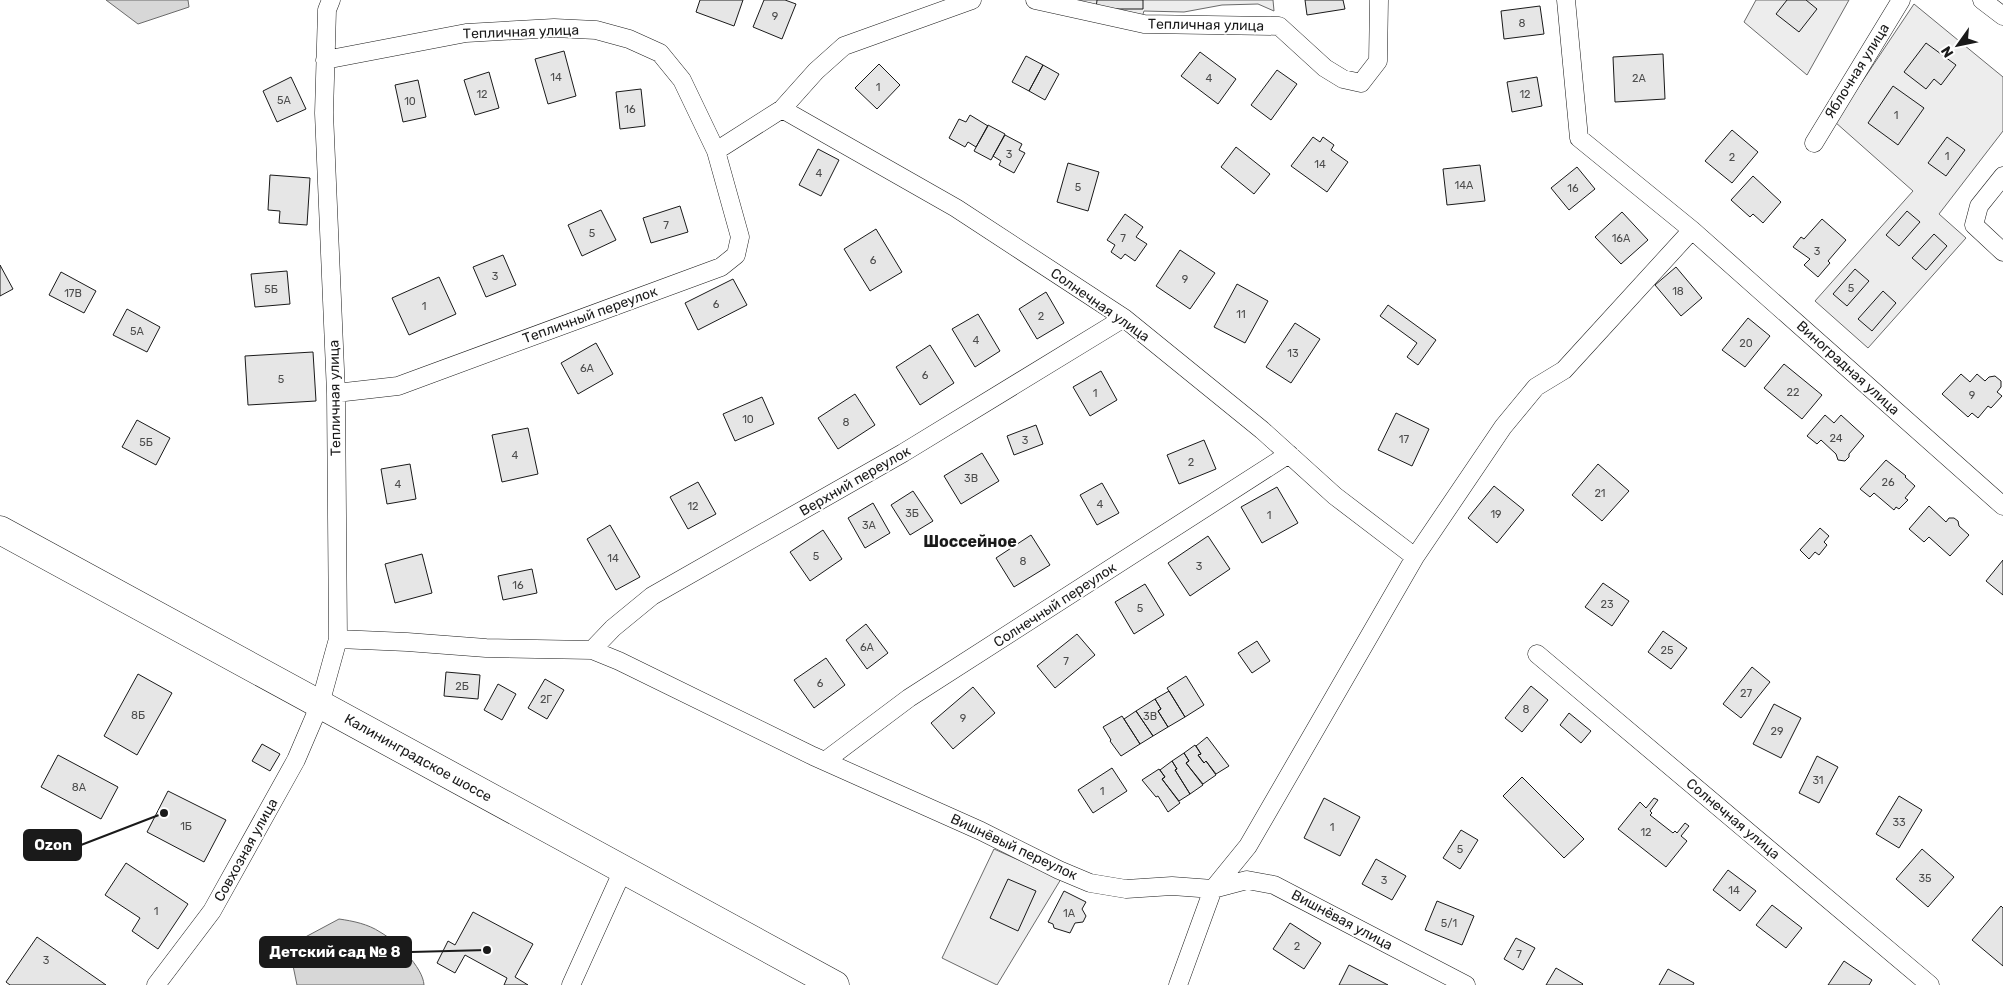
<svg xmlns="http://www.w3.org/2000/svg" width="2003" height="985" font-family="Rubik,sans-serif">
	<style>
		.built { fill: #ededed; stroke: #6a6a6a }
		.water { fill: #d7d7d7; stroke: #6a6a6a }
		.building { fill: #e6e6e6; stroke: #1a1a1a }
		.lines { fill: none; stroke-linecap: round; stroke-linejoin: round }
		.street-casing { stroke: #1a1a1a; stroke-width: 19 }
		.primary-casing { stroke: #1a1a1a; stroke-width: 29 }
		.street { stroke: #fff; stroke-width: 18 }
		.primary { stroke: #fff; stroke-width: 28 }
		.labels { text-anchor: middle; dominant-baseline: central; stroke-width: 4; stroke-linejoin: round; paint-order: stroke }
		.number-label { font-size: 11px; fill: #4d4d4d }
		.street-label { font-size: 14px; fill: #1a1a1a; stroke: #fff }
		.quarter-label { font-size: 16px; font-weight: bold; fill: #1a1a1a; stroke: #fff }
		.leader { fill: none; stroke: #1a1a1a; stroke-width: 2 }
		.callout-dot { fill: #1a1a1a; stroke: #fff; stroke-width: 2 }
		.callout { fill: #1a1a1a; stroke: #1a1a1a; stroke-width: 2 }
		.callout-label { font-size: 15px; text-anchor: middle; font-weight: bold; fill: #fff }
	</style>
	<rect width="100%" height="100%" fill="#fff"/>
	<path class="built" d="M1079,0H1273L1274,11L1258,4L1222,5L1184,12L1144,11L1141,20L1076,10Z
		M1756,0H1849L1807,75L1744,22Z
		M1914,4L2003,77V131L1939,214L1966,238L1868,348L1815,301L1913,191L1835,122Z
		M994,849L1061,879L997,985L942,958Z"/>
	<path class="water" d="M106,0H188L189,7L138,24Z
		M339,919C353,921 368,924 380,932C396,941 423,967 424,985H297L290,951L296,942Z"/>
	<path class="building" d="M700,0H743L734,26L696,12Z
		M764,0H785L796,4L782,39L753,27Z
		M1097,0H1143V9H1096Z
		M1305,0H1343L1345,9L1307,15Z
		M1787,0H1806L1817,9L1799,32L1776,14Z
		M1540,6L1544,34L1504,39L1501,11Z
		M1926,43L1956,65L1941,85L1934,79L1926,89L1904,72Z
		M564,51L576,96L548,104L535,59Z
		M1200,52L1236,79L1218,104L1181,76Z
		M1663,54L1665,99L1615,102L1613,57Z
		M1026,56L1043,65L1029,91L1012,82Z
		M879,64L900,85L877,109L855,88Z
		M1043,65L1059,74L1045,100L1029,91Z
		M1277,70L1297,84L1271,120L1251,105Z
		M489,72L499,108L475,115L464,80Z
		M291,77L306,109L277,122L263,91Z
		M1537,77L1542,106L1512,112L1507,82Z
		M418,80L426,117L403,122L395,85Z
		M1893,86L1924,108L1898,145L1868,123Z
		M641,89L645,126L620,129L616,92Z
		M970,115L988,126L976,147L968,142L965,147L949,138L959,119L966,122Z
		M988,125L1005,134L991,160L974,151Z
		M1732,130L1758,152L1732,183L1705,161Z
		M1005,135L1022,144L1019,150L1025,153L1014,173L999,165L1001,161L993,156Z
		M1313,137L1320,142L1323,137L1334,145L1331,150L1348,162L1327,192L1291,166Z
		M1947,137L1965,150L1946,176L1928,163Z
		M1236,147L1270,174L1254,194L1221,167Z
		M818,149L839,160L821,196L799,185Z
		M1068,163L1099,172L1088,211L1057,202Z
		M1480,165L1485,201L1447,205L1443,169Z
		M1577,167L1595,189L1569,210L1551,188Z
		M270,175L310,178L307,225L279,223L280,211L268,210Z
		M1753,176L1781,202L1763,223L1753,214L1750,217L1731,200Z
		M680,206L688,232L651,243L643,218Z
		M601,210L616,240L582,256L568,225Z
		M1907,211L1920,222L1899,246L1886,235Z
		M1622,212L1648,240L1621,264L1595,237Z
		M1125,214L1143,227L1136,237L1147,244L1135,261L1125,254L1121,259L1111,252L1115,245L1107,240Z
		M1822,219L1846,240L1828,261L1830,263L1818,277L1804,265L1810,259L1793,247L1801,237L1804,239Z
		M876,229L902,272L870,291L844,249Z
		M1934,234L1947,246L1926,270L1912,258Z
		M1180,250L1215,273L1190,309L1156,286Z
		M503,255L516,285L486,297L473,267Z
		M0,265L13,289L0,296Z
		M1676,267L1702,298L1681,316L1655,285Z
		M1855,269L1869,281L1847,306L1833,294Z
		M287,271L290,304L255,307L251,274Z
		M61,272L96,291L84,313L49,295Z
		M439,277L456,314L409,335L392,298Z
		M733,279L747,305L698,330L685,303Z
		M1237,284L1268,301L1245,343L1214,327Z
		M1883,291L1896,303L1872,331L1858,319Z
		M1046,292L1064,323L1037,339L1019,309Z
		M1388,305L1436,340L1418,365L1407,357L1417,343L1380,316Z
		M127,309L160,327L147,352L113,335Z
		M978,314L1000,351L975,367L952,329Z
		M1748,318L1770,336L1745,367L1722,350Z
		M1295,323L1320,339L1291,383L1266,367Z
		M596,343L613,374L578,394L561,363Z
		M930,345L954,383L920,405L896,367Z
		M313,352L316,401L248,405L245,356Z
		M1784,364L1822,395L1802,419L1764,388Z
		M1101,371L1117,400L1090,416L1073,387Z
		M1961,374L1970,382L1977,374L1985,381L1989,377L1995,376L2001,381V387L1997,392L2002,396L1991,408L1988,406L1978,418L1972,413L1968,417L1942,394Z
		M855,394L875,425L838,449L818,418Z
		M762,397L774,424L735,441L723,414Z
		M1396,413L1429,429L1412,466L1378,450Z
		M1825,415L1834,423L1841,415L1864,436L1849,454V457L1845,461L1838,460L1836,454L1821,440L1817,444L1807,436Z
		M137,420L170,438L156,465L122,447Z
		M1036,425L1043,444L1014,455L1007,436Z
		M528,428L538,474L502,482L492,435Z
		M1204,440L1216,469L1179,484L1167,455Z
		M982,453L999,481L961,504L944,476Z
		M1886,460L1906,476L1905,477L1915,486L1905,498L1908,500L1899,509L1896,507L1894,510L1874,493L1870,497L1860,489Z
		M410,464L416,499L387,504L381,469Z
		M1598,464L1629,491L1602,521L1572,495Z
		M698,482L716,514L688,529L670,497Z
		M1102,483L1119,513L1097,525L1080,495Z
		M1494,486L1524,510L1497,543L1468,518Z
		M1277,487L1298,523L1262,543L1241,507Z
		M913,491L933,521L910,535L891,505Z
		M873,503L890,533L865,548L848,518Z
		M1929,506L1946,522L1949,518H1954L1958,521L1959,526L1969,535L1950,556L1929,537L1924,542L1909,529Z
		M610,525L640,577L616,590L587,539Z
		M1820,528L1829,536L1824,542L1827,545L1819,555L1815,552L1809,559L1800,550Z
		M823,530L842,559L810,581L790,552Z
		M1031,535L1050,565L1014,587L996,558Z
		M1208,536L1230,569L1190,596L1168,563Z
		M422,554L432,593L395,603L385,564Z
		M2003,560V595L1986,581Z
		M532,569L537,593L503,600L498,576Z
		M1603,583L1629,601L1612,626L1585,607Z
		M1145,584L1164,615L1134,634L1115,602Z
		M866,624L888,653L867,669L846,640Z
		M1663,631L1687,648L1671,669L1648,652Z
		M1077,634L1095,655L1055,688L1037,666Z
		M1257,641L1270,661L1252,673L1238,653Z
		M826,658L845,685L814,708L794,680Z
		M1752,667L1770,682L1741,718L1723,704Z
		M446,672L480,675L478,699L444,696Z
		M138,674L172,693L137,755L104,736Z
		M1186,676L1204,705L1185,717L1167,688Z
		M545,679L564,690L547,719L528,708Z
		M498,684L516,694L502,720L484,710Z
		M1531,686L1548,700L1522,732L1505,718Z
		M973,687L995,713L953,749L931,723Z
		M1169,691L1185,717L1168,727L1158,711L1161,709L1155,699Z
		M1155,699L1161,709L1158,711L1168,727L1153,736L1136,711Z
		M1774,704L1801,718L1781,758L1753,744Z
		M1136,711L1153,736L1140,744L1124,719Z
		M1569,713L1591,731L1581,743L1560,725Z
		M1122,716L1140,744L1121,756L1110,741L1111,740L1103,727Z
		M1207,737L1229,766L1216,774L1206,761L1204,763L1198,755L1201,754L1196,746Z
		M262,744L280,754L270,771L252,761Z
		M1195,745L1201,754L1198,755L1204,763L1206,761L1216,775L1203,784L1186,763L1189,761L1184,753Z
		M1184,753L1189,761L1186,763L1203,785L1190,794L1175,770L1177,769L1172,761Z
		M58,755L118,787L101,819L41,787Z
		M1817,756L1838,767L1819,803L1799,793Z
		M1172,761L1177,769L1175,770L1190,794L1179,801L1162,779L1165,777L1160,770Z
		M1112,768L1127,791L1093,813L1078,790Z
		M1159,769L1165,777L1162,779L1180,803L1168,812L1158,796L1156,797L1142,780Z
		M1522,777L1584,839L1564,858L1503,796Z
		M168,791L226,820L204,862L147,832Z
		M1899,796L1922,810L1899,848L1876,834Z
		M1324,798L1360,817L1340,856L1304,838Z
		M1654,798L1658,800L1650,811L1652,813L1650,815L1673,833L1675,831L1677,833L1685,823L1689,826L1681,836L1687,841L1666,867L1618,829L1640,802L1646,808Z
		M1461,830L1478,840L1460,869L1443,858Z
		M1922,849L1954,877L1928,907L1896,879Z
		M1376,859L1406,876L1392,900L1362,884Z
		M126,863L188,904L158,949L132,931L140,918L105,895Z
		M1728,870L1756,891L1740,911L1713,890Z
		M1008,879L1036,891L1018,931L990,918Z
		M1064,891L1086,902L1082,909L1086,916L1083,922L1075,923L1070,933L1054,928L1053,924L1048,922Z
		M1437,901L1474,916L1462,945L1425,930Z
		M1772,905L1802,928L1786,948L1756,925Z
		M2001,906L2003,908V966L1972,940Z
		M473,912L533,944L515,977L528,985H504L507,978L465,955L455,973L437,963L448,941L455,945Z
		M1290,923L1321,943L1304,969L1273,949Z
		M37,937L106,985H10L6,982Z
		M1516,938L1535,948L1523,970L1504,959Z
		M1844,961L1872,980L1869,985H1828Z
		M1349,965L1388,985H1339Z
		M1556,968L1583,984L1582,985H1546Z
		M1668,969L1694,983L1693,985H1659Z"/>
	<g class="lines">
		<g class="street-casing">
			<path id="street" d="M1035,0L1144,24L1279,26L1325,68L1343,79L1361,83L1378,61L1379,0
				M1566,0L1579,138L1692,230L2003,506
				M1982,0L2003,16
				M325,60L466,33L554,28L596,30L629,39L660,53L682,80L716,151L740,237L736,255L721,267L398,386L336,393
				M782,109L956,208L1124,318L1262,430L1335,496L1415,557
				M1814,143L1901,0
				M716,151L782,109L816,71L844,46L972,0
				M2003,176L1979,206L1974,225L2003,252
				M338,639L407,642L486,648L592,650L619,661L813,756L981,831L1059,870L1090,883L1126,889L1172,886L1213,889L1247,880L1274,885L1466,985
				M592,650L613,628L652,596L903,453L1124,318
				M1537,654L1930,985
				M825,761L909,698L1289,454
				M156,985L212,911L296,760L320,704L338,639L336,393L324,113L327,10L331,0
				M571,985L623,870
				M1178,985L1213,889L1248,846L1415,557L1503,427L1536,387L1564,370L1692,230"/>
		</g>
		<g class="primary-casing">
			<path id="primary" d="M0,530L835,985"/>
		</g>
		<use href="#street" class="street"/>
		<use href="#primary" class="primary"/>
	</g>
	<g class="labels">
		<g class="number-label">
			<text x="775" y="16">9</text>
			<text x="1522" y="23">8</text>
			<text x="556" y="77">14</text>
			<text x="1209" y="78">4</text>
			<text x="1639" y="78">2А</text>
			<text x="878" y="87">1</text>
			<text x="482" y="94">12</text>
			<text x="1525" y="94">12</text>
			<text x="284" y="100">5А</text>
			<text x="410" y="101">10</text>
			<text x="630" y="109">16</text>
			<text x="1896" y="115">1</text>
			<text x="1009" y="154">3</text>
			<text x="1947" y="156">1</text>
			<text x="1732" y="157">2</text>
			<text x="1320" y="164">14</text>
			<text x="819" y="173">4</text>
			<text x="1464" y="185">14А</text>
			<text x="1078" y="187">5</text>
			<text x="1573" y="188">16</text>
			<text x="666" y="225">7</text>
			<text x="592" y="233">5</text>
			<text x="1123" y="238">7</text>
			<text x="1621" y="238">16А</text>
			<text x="1817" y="251">3</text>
			<text x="873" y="260">6</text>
			<text x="495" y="276">3</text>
			<text x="1185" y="279">9</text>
			<text x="1851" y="288">5</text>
			<text x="271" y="289">5Б</text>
			<text x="1678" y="291">18</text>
			<text x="73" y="293">17В</text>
			<text x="716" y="304">6</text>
			<text x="424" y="306">1</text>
			<text x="1241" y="314">11</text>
			<text x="1041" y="316">2</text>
			<text x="137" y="331">5А</text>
			<text x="976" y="340">4</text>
			<text x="1746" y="343">20</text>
			<text x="1293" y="353">13</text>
			<text x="587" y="368">6А</text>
			<text x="925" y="375">6</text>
			<text x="281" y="379">5</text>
			<text x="1793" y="392">22</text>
			<text x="1095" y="393">1</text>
			<text x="1972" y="395">9</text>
			<text x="748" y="419">10</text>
			<text x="846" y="422">8</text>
			<text x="1836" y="438">24</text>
			<text x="1404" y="439">17</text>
			<text x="1025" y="440">3</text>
			<text x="146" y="442">5Б</text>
			<text x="515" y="455">4</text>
			<text x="1191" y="462">2</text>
			<text x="971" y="478">3В</text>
			<text x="1888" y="482">26</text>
			<text x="398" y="484">4</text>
			<text x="1600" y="493">21</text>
			<text x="1100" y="504">4</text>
			<text x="693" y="506">12</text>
			<text x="912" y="513">3Б</text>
			<text x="1496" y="514">19</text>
			<text x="1269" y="515">1</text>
			<text x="869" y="525">3А</text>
			<text x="816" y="556">5</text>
			<text x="613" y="558">14</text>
			<text x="1023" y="561">8</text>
			<text x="1199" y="566">3</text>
			<text x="518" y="585">16</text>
			<text x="1607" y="604">23</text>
			<text x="1140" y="608">5</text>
			<text x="867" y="647">6А</text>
			<text x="1667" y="650">25</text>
			<text x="1066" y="661">7</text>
			<text x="820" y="683">6</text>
			<text x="462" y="686">2Б</text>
			<text x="1746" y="693">27</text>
			<text x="546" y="699">2Г</text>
			<text x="1526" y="709">8</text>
			<text x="138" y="715">8Б</text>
			<text x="1150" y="716">3В</text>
			<text x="963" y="718">9</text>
			<text x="1777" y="731">29</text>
			<text x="1818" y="780">31</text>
			<text x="79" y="787">8А</text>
			<text x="1102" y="791">1</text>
			<text x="1899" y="822">33</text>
			<text x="186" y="826">1Б</text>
			<text x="1332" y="827">1</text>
			<text x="1646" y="832">12</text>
			<text x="1460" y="849">5</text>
			<text x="1925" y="878">35</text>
			<text x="1384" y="880">3</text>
			<text x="1734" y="890">14</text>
			<text x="156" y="911">1</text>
			<text x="1069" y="913">1А</text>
			<text x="1449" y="923">5/1</text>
			<text x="1297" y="946">2</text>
			<text x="1519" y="954">7</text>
			<text x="46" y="960">3</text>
		</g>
		<g class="street-label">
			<text transform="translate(1206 25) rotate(1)">Тепличная улица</text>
			<text transform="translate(521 32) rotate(-2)">Тепличная улица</text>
			<text transform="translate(1857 71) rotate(-58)">Яблочная улица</text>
			<text transform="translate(1100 305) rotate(35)">Солнечная улица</text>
			<text transform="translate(590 315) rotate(-20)">Тепличный переулок</text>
			<text transform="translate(1848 368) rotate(42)">Виноградная улица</text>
			<text transform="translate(335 398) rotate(-91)">Тепличная улица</text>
			<text transform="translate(855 481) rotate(-30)">Верхний переулок</text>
			<text transform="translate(1055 605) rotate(-33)">Солнечный переулок</text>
			<text transform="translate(418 758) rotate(29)">Калининградское шоссе</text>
			<text transform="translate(1733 819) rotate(40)">Солнечная улица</text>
			<text transform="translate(1014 847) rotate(25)">Вишнёвый переулок</text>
			<text transform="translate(246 850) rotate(-61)">Совхозная улица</text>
			<text transform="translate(1342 920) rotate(28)">Вишнёвая улица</text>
		</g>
		<g class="quarter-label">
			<text x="970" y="541">Шоссейное</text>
		</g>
	</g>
	<path class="leader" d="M164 813L81 845M487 950L411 952"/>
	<g class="callout-dot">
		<circle cx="164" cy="813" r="5"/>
		<circle cx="487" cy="950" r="5"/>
	</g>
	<g class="callout">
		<rect x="24" y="830" width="57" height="30" rx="5"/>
		<rect x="260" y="937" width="151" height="30" rx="5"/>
	</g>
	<g class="callout-label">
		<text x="53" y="850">Ozon</text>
		<text x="335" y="957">Детский сад № 8</text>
	</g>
	<g transform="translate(1958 45) rotate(237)" stroke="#ffffff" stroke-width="4" paint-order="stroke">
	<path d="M0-4L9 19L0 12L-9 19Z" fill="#1a1a1a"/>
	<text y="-8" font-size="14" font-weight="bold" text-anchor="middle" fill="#1a1a1a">N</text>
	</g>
</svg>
